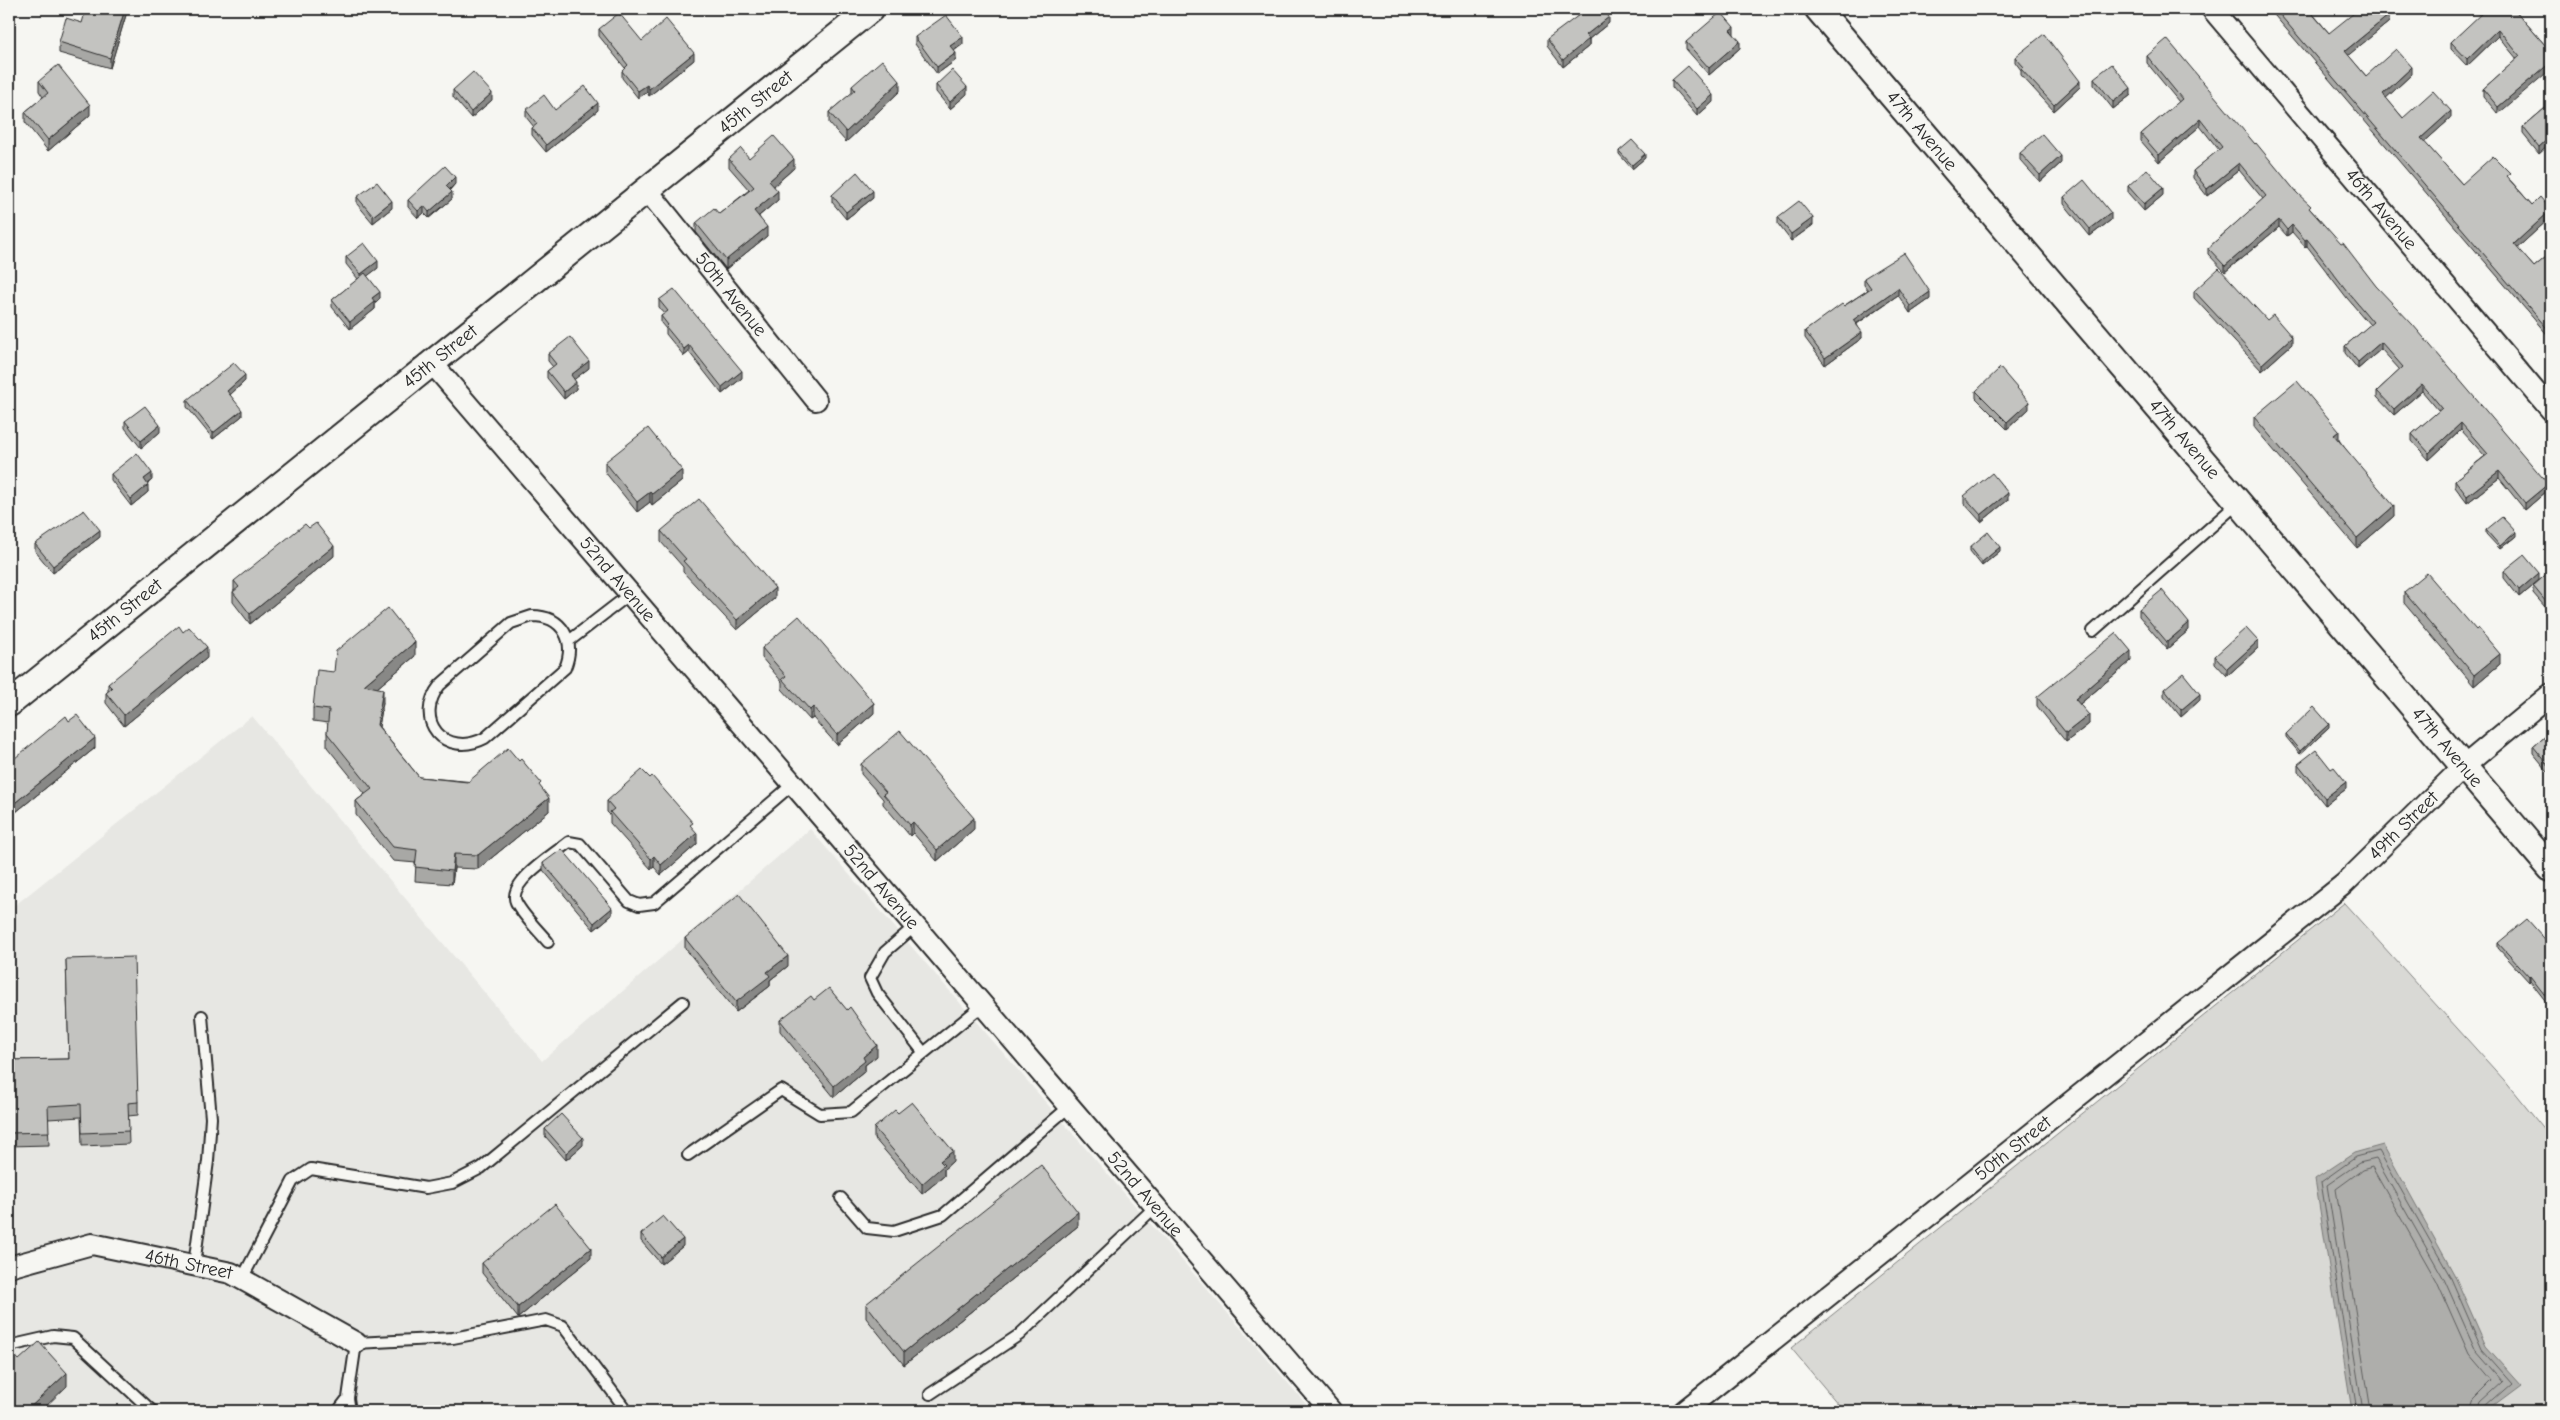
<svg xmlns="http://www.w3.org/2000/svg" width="2560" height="1420" font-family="'Comic Neue',sans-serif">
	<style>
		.built { fill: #e7e7e3 }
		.green { fill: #d9d9d5; stroke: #828280 }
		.water { fill: #aeaeab; stroke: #7a7a78 }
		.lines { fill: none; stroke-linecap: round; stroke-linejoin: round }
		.shore { stroke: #5f5f5e; stroke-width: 1 }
		.service-casing { stroke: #2b2b2b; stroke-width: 14 }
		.minor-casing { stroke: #2b2b2b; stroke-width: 24 }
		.tertiary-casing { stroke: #2b2b2b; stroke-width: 29 }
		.service { stroke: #f6f6f2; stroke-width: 10 }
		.minor { stroke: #f6f6f2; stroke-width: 20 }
		.tertiary { stroke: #f6f6f2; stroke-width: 25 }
		.wall { fill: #a8a8a5; stroke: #2b2b2b }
		.shaded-wall { fill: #888886; stroke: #2b2b2b }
		.building { fill: #c3c3c0; stroke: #2b2b2b }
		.labels { text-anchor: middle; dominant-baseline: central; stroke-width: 4; stroke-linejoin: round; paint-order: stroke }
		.street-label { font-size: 19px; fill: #2b2b2b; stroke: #f6f6f2 }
	</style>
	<rect width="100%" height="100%" fill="#f6f6f2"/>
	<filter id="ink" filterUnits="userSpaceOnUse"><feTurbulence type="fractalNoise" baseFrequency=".02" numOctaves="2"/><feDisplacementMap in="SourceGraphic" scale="10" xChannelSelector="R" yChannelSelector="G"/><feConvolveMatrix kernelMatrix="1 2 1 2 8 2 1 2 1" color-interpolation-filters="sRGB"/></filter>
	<g filter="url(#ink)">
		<path class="built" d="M252,716L542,1061L810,829L1312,1411H9V910Z"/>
		<path class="green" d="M2344,903L2504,1080L2551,1138V1411H1844L1791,1348Z"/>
		<path class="water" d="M2383,1145L2454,1274L2486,1346L2521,1385L2486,1411H2352L2315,1179L2354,1153Z"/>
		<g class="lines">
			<path class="shore" d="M2357,1411L2321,1182L2356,1157L2379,1151L2450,1276L2482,1349L2512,1383L2486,1406L2484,1411
				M2363,1411L2327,1185L2359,1163L2376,1159L2444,1279L2476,1351L2503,1382L2481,1402L2478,1411
				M2371,1411L2336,1189L2362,1170L2372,1167L2437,1282L2469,1354L2492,1381L2474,1399L2470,1411"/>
			<g class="service-casing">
				<path id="service" d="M532,616C563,616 576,641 565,668L485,738C445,759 412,720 440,685L511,623Z
					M2093,631L2238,503
					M569,641L630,594
					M915,926L885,952L870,978L877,993L924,1053
					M548,942C538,930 523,916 516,902C507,883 555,853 569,842L580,844L629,901L639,905L654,903L793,784
					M688,1155L781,1090L820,1114L851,1112L983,1005
					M841,1198L867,1228L894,1231L943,1215L1070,1106
					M194,1265L208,1161L211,1118L202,1016
					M242,1279L293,1181L311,1169L426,1188L452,1183L481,1168L683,1002
					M9,1346L53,1336L73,1338L152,1411
					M930,1394L1019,1335L1155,1207
					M338,1411L348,1398
					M350,1411L348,1398L356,1343L453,1338L546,1320L563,1326L627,1411"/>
			</g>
			<g class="minor-casing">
				<g id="minor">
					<path id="s1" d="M2212,9L2551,410"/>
					<path id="s2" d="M647,190L816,400"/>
					<path id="s3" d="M432,363L1331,1411"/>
					<path id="s4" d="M9,1267L92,1244L231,1273L356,1343"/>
					<path id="s5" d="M1684,1411L2344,884L2463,767L2551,694"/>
				</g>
			</g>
			<g class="tertiary-casing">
				<g id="tertiary">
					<path id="s6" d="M1818,9L2551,869"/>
					<path id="s7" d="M9,704L871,9"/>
				</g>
			</g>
			<use href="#service" class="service"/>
			<use href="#minor" class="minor"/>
			<use href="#tertiary" class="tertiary"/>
		</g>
		<path class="wall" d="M126,9V15L110,68L59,53V42L82,23Z
			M2269,9H2318L2313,14L2329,33L2389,22L2348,55L2366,76L2412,74L2386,98L2403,118H2451L2424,142L2462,184L2510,180L2532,205L2551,210V217L2517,248L2534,267L2551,253V339Z
			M2474,9H2514L2551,52L2498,114L2483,96V89L2517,59L2498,36L2467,66L2451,49V42L2480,16Z
			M1609,23L1589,39V46L1563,67L1547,46V39Z
			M599,29L642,41L694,60L649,96L647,92L638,98L622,78V71L625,68L599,36Z
			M1734,34L1740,48L1709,75L1686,49V42Z
			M915,37L963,44L954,51L956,60L937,74L915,44Z
			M2147,56L2255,144L2548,490L2525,510L2499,478L2467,503L2455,487V480L2485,456L2461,430L2429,460L2412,441V434L2439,411L2422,391L2394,415L2377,397V391L2400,370L2381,349L2358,369L2345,353V346L2370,325L2347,298L2307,246L2305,247L2292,232L2287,236L2279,227L2225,272L2208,254V248L2263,199L2239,170L2207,196L2193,178V171L2219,150L2200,126L2159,162L2141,141V134L2179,102L2147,63Z
			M2015,57L2080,87L2054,111L2021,75V70L2015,62Z
			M2094,78L2131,95L2113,109L2094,85Z
			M1672,80L1713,102L1697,116L1672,87Z
			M39,81L90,115L48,151L25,122V112L43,97L39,91Z
			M936,85L967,94L950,109L936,92Z
			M852,86L900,91L846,142L829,123V112L852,93Z
			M453,90L492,100L471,118L453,97Z
			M2551,103V143L2539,154L2523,134V127Z
			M526,110H598L546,152L532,135V128L534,127L526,117Z
			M1619,151L1645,158L1632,169L1619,154Z
			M2020,153L2061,163L2040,182L2020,160Z
			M749,158L794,168L774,186L778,200L759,216L767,236L726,269L696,232V223L719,214L749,190L729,167V159Z
			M455,184L450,190L452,199L429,218L424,213L418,218L408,207V200Z
			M2128,186L2163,195L2144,211L2128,193Z
			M832,195L873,198L846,219L832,202Z
			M357,197L392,208L373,223L357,204Z
			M2064,197L2111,220L2090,236L2064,204Z
			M1778,217L1813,225L1791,241L1778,224Z
			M346,257L378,268L367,276L380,298L375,303V309L350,329L332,307V300L358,279L346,264Z
			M1864,278L1930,299L1910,313L1898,295L1857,324L1862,338L1825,365L1805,338V331L1868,290L1864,285Z
			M2194,291L2267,320L2292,344L2262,371L2194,298Z
			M659,300L742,378L722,394L689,352L684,356L666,334V329L661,323V316L665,314L659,307Z
			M548,354L589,368L574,379L576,389L564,399L547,378V371L553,367L548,361Z
			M245,381L230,395L242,416L213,439L187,407V400Z
			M1976,391L2029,409L2007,429L1976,398Z
			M2254,417L2339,440L2394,516L2357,548L2254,427Z
			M125,421L160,432L141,448L125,428Z
			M605,462L682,481L652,505L650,502L637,512L605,472Z
			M111,474L152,480L147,484L148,492L131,506L111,480Z
			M1964,496L2008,500L1981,522L1964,503Z
			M2486,530L2516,536L2500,549L2486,534Z
			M661,531L775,598L737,630L683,572V567L661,542Z
			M2551,531V544L2548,541V534Z
			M100,537L53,573L35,551V544Z
			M1970,547L2000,551L1982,566L1970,551Z
			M334,556L250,624L233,602V592L234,590V581Z
			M2551,570V614L2533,593V586Z
			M2504,571L2539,580L2519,597L2504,578Z
			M2404,592L2476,630L2500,664L2474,686L2404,603Z
			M2139,609L2189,630L2167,649L2139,616Z
			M762,648L874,713L837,745L813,718L810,720L782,689V682L762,658Z
			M2258,648L2227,676L2215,663V656Z
			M415,656L377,688L383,703L379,727L419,777L541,788L549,811L478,869L454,868L452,884L415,881L416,863L393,861L356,815V801L365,794L327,747V733L328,723L313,721V708Z
			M207,658L124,726L106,703V693L108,691V684Z
			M2131,661L2080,704L2089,724L2066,742L2037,706V697Z
			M2164,689L2200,700L2181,717L2164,696Z
			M2329,728L2300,754L2286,737V734Z
			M2551,731V775L2533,753V746Z
			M95,748L11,816L9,814V763Z
			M861,764L974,829L937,861L913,833L910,836L883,804V799L861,774Z
			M2298,764L2346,789L2325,805L2298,771Z
			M607,801L693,829L697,844L661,875L654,867L651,869L610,823V815L607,812Z
			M543,863L612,915L594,930L543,870Z
			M685,938L788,966L770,980V986L736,1012L685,948Z
			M2498,943L2551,946V1008L2530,981L2529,982L2498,948Z
			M66,959L138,1102V1115L128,1116L129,1144L82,1146L81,1117L48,1119L49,1145L9,1146V1060L69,1059Z
			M814,1000L877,1056L865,1065V1071L834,1097L780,1031V1020Z
			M898,1113L953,1161L944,1169V1176L922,1194L874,1138V1128Z
			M545,1129L583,1145L566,1160L545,1136Z
			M1078,1226L904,1365L866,1318V1304Z
			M641,1234L683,1246L661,1264L641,1241Z
			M591,1258L518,1318L482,1273V1263Z"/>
		<path class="shaded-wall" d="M125,9H126V15L110,68V58Z
			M2310,9H2318L2309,17V10Z
			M2389,15V22L2345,58V51Z
			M1609,17V23L1589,39V46L1563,67V60L1586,35Z
			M1734,27V34L1730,30Z
			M2498,29V36L2467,66V59Z
			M963,37V44L950,53V46Z
			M1740,41V48L1709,75V68Z
			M694,53V60L649,96V89Z
			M956,53V60L937,74V67Z
			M2551,62V69L2498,114V107Z
			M2412,67V74L2383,101V94Z
			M900,81V91L846,142V132Z
			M2080,81V87L2054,111V105Z
			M647,85V92L638,98V91Z
			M967,87V94L950,109V102Z
			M2131,88V95L2113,109V102Z
			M492,93V100L471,118V112Z
			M1713,95V102L1697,116V109Z
			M598,103V110L546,152V145Z
			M90,105V115L48,151V140Z
			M2451,111V118L2421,145V138Z
			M2200,119V126L2159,162V155Z
			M2551,136V143L2539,154V147Z
			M14,145V156L9,157V147Z
			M1645,154V158L1632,169V165Z
			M2061,156V163L2040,182V175Z
			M794,159V168L769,190V181Z
			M2239,163V170L2207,196V189Z
			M455,177V184L446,193V186Z
			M2163,188V195L2144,211V204Z
			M778,191V200L754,220V211Z
			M873,191V198L846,219V212Z
			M452,192V199L429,218V212Z
			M392,201V208L373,223V216Z
			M424,206V213L418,218V211Z
			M2551,210V217L2514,251V244Z
			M2111,213V220L2090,236V229Z
			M1813,218V225L1791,241V234Z
			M2279,220V227L2225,272V266Z
			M2292,225V232L2287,236V230Z
			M767,227V236L726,269V260Z
			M2307,239V246L2305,247V240Z
			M378,261V268L361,281V274Z
			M1898,288V295L1853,326V320Z
			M380,292V298L375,303V309L350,329V322L372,298Z
			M1930,292V299L1910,313V306Z
			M1862,332V338L1825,365V358Z
			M2292,337V344L2262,371V364Z
			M2381,342V349L2358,369V362Z
			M689,345V352L684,356V349Z
			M589,361V368L571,382V375Z
			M742,371V378L722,394V387Z
			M245,375V381L227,397V391Z
			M576,382V389L564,399V392Z
			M2422,384V391L2394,415V409Z
			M2029,402V409L2007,429V422Z
			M242,410V416L213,439V433Z
			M2461,423V430L2429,460V453Z
			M160,425V432L141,448V441Z
			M2339,431V442L2334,435Z
			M682,470V481L652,505V494Z
			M2499,471V478L2467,503V496Z
			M152,473V480L144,486V479Z
			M2548,484V490L2525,510V503Z
			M148,485V492L131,506V499Z
			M650,492V502L637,512V502Z
			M2008,493V500L1981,522V515Z
			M2394,506V516L2357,548V538Z
			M100,530V537L53,573V566Z
			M2516,532V536L2500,549V546Z
			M334,546V556L250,624V614Z
			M2000,547V551L1982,566V562Z
			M2539,573V580L2519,597V590Z
			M775,588V598L737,630V620Z
			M2189,623V630L2167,649V642Z
			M2258,641V648L2227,676V669Z
			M415,642V656L364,699V685Z
			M207,647V658L124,726V715Z
			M2131,651V661L2075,708V699Z
			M2500,654V664L2474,686V675Z
			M383,689V703L377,738V725Z
			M2200,694V700L2181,717V710Z
			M874,703V713L837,745V735Z
			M813,707V718L810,720V710Z
			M2089,715V724L2066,742V733Z
			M2329,724V728L2300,754V751Z
			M95,738V748L11,816V806Z
			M2346,782V789L2325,805V798Z
			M549,798V811L478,869V855Z
			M974,818V829L937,861V850Z
			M913,822V833L910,836V825Z
			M697,833V844L661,875V865Z
			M454,854V868L452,884V871Z
			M654,856V867L651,869V859Z
			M612,908V915L594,930V923Z
			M788,956V966L770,980V986L736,1012V1002L767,972Z
			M2530,976V981L2529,982V977Z
			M877,1045V1056L865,1065V1071L834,1097V1086L863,1057Z
			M583,1138V1145L566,1160V1153Z
			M953,1151V1161L944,1169V1176L922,1194V1184L940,1161Z
			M1078,1212V1226L904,1365V1352Z
			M683,1239V1246L661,1264V1257Z
			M591,1248V1258L518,1318V1307Z
			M67,1373V1386L41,1411H26Z"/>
		<path class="building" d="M86,9H125L110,58L59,42L66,18L82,23Z
			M1587,9H1603L1609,17L1586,35L1589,39L1563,60L1547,39Z
			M2275,9H2310L2309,10L2329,33L2359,9H2384L2389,15L2345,51L2366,76L2396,49L2412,67L2383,94L2403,118L2433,91L2451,111L2421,138L2462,184L2493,156L2510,173L2506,176L2532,205L2540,197L2551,210L2514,244L2534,267L2551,253V333Z
			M2480,9H2514L2551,52V62L2498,107L2483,89L2520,56L2498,29L2467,59L2451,42L2483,12Z
			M1721,12L1734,27L1730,30L1740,41L1709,68L1686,42Z
			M619,13L642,41L666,19L694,53L649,89L647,85L638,91L622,71L628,65L599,29Z
			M946,15L963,37L950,46L956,53L937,67L915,37Z
			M2044,34L2080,81L2054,105L2021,69L2024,67L2015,57Z
			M2167,39L2255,144L2256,143L2297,193L2311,206L2309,208L2341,244L2343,243L2376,286L2413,325L2548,484L2525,503L2499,471L2467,496L2455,480L2488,454L2461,423L2429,453L2412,434L2442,408L2422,384L2394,409L2377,391L2403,367L2381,342L2358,362L2345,346L2373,322L2347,291L2307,239L2305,240L2292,225L2287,230L2279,220L2225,266L2208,248L2266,196L2239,163L2207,189L2193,171L2222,147L2200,119L2159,155L2141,134L2182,99L2147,56Z
			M882,60L900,81L846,132L829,112L855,90L852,86Z
			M2112,64L2131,88L2113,102L2094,78Z
			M58,65L90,105L48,140L25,112L48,93L39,81Z
			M1688,66L1713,95L1697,109L1672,80Z
			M952,70L967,87L950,102L936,85Z
			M473,72L492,93L471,112L453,90Z
			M585,86L598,103L546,145L532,128L537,124L526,110L544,95L555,110Z
			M2551,103V136L2539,147L2523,127Z
			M9,129L14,145L9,147Z
			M2042,134L2061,156L2040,175L2020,153Z
			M774,136L794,159L769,181L778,191L754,211L767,227L726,260L696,223L714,208L719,214L754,187L729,159L741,148L749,158Z
			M1632,140L1645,154L1632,165L1619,151Z
			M445,166L455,177L446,186L452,192L429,212L424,206L418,211L408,200Z
			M2147,169L2163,188L2144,204L2128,186Z
			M857,172L873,191L846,212L832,195Z
			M2084,180L2111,213L2090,229L2064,197Z
			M377,182L392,201L373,216L357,197Z
			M1799,201L1813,218L1791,234L1778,217Z
			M364,243L378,261L361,274L346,257Z
			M1904,253L1930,292L1910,306L1898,288L1853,320L1862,332L1825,358L1805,331L1842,304L1844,306L1871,288L1864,278Z
			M2219,268L2267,320L2273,315L2292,337L2262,364L2194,291Z
			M365,273L380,292L372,298L375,302L350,322L332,300Z
			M674,289L742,371L722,387L689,345L684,349L666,327L668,325L661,316L668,311L659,300Z
			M570,337L589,361L571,375L576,382L564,392L547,371L556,364L548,354Z
			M234,363L245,375L227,391L242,410L213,433L187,400Z
			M2000,368L2029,402L2007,422L1976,391Z
			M2297,381L2339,431L2334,435L2394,506L2357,538L2254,417Z
			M145,406L160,425L141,441L125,421Z
			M648,428L682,470L652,494L650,492L637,502L605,462Z
			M137,453L152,473L144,479L148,485L131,499L111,474Z
			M1992,473L2008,493L1981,515L1964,496Z
			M699,499L775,588L737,620L683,561L686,559L661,531Z
			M84,510L100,530L53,566L35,544Z
			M2502,517L2516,532L2500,546L2486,530Z
			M316,523L334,546L250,614L233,592L239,587L234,581L305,524L309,528Z
			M2551,531V538L2548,534Z
			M1988,532L2000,547L1982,562L1970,547Z
			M2524,555L2539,573L2519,590L2504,571Z
			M2551,570V608L2533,586Z
			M2427,573L2476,630L2478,628L2500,654L2474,675L2404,592Z
			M2162,590L2189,623L2167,642L2139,609Z
			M388,608L415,642L364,685L383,689L377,725L419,777L468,782L508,748L519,761L521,759L541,783L539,785L549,798L478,855L454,854L452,871L415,867L417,850L393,847L356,801L372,789L327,733L329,710L313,708L317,670L334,672L336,651Z
			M799,616L874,703L837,735L813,707L810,710L782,679L786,676L762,648Z
			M179,626L183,632L189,627L207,647L124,715L106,693L112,688L108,684Z
			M2246,628L2258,641L2227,669L2215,656Z
			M2116,633L2131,651L2075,699L2089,715L2066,733L2037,697Z
			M2183,673L2200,694L2181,710L2164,689Z
			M2314,707L2329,724L2300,751L2286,734Z
			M77,715L95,738L11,806L9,803V763L66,716L69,721Z
			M900,731L974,818L937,850L913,822L910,825L883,794L886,792L861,764Z
			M2551,731V768L2533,746Z
			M2316,750L2331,769L2334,767L2346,782L2325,798L2298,764Z
			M642,770L650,778L652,776L693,823L690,825L697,833L661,865L654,856L651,859L610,812L614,809L607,801Z
			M562,849L612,908L594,923L543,863Z
			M739,894L788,956L767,972L770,976L736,1002L685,938Z
			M2527,919L2551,946V1003L2530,976L2529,977L2498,943Z
			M134,957L138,1102L128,1103L129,1131L82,1133L81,1104L48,1106L49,1132L9,1133V1060L69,1059L66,959Z
			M829,988L847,1010L850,1007L877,1045L863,1057L865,1061L834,1086L780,1020L811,996L814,1000Z
			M912,1102L953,1151L940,1161L944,1165L922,1184L874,1128L895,1110L898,1113Z
			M561,1114L583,1138L566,1153L545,1129Z
			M1041,1165L1078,1212L904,1352L866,1304Z
			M555,1204L591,1248L518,1307L482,1263Z
			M663,1216L683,1239L661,1257L641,1234Z
			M39,1342L67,1373L26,1411H9V1349L19,1360Z"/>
	</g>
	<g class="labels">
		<g class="street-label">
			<text stroke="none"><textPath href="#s7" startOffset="959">45th Street</textPath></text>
			<text stroke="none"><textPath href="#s6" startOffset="160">47th Avenue</textPath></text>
			<text stroke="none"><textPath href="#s1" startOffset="262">46th Avenue</textPath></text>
			<text stroke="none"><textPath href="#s2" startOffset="134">50th Avenue</textPath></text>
			<text stroke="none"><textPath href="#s7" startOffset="554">45th Street</textPath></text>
			<text stroke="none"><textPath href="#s6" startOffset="565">47th Avenue</textPath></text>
			<text stroke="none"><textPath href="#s3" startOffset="285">52nd Avenue</textPath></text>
			<text stroke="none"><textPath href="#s7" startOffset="149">45th Street</textPath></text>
			<text stroke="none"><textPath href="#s6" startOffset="970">47th Avenue</textPath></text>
			<text stroke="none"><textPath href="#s5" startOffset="928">49th Street</textPath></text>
			<text stroke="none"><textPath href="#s3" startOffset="690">52nd Avenue</textPath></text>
			<text stroke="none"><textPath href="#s5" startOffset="421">50th Street</textPath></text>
			<text stroke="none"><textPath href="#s3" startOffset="1095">52nd Avenue</textPath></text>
			<text stroke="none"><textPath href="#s4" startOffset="185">46th Street</textPath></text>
		</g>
	</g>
	<rect width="2560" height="1420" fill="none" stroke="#f6f6f2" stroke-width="30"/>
	<rect x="15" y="15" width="2530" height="1390" fill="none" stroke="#2b2b2b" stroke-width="2" filter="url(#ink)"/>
</svg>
